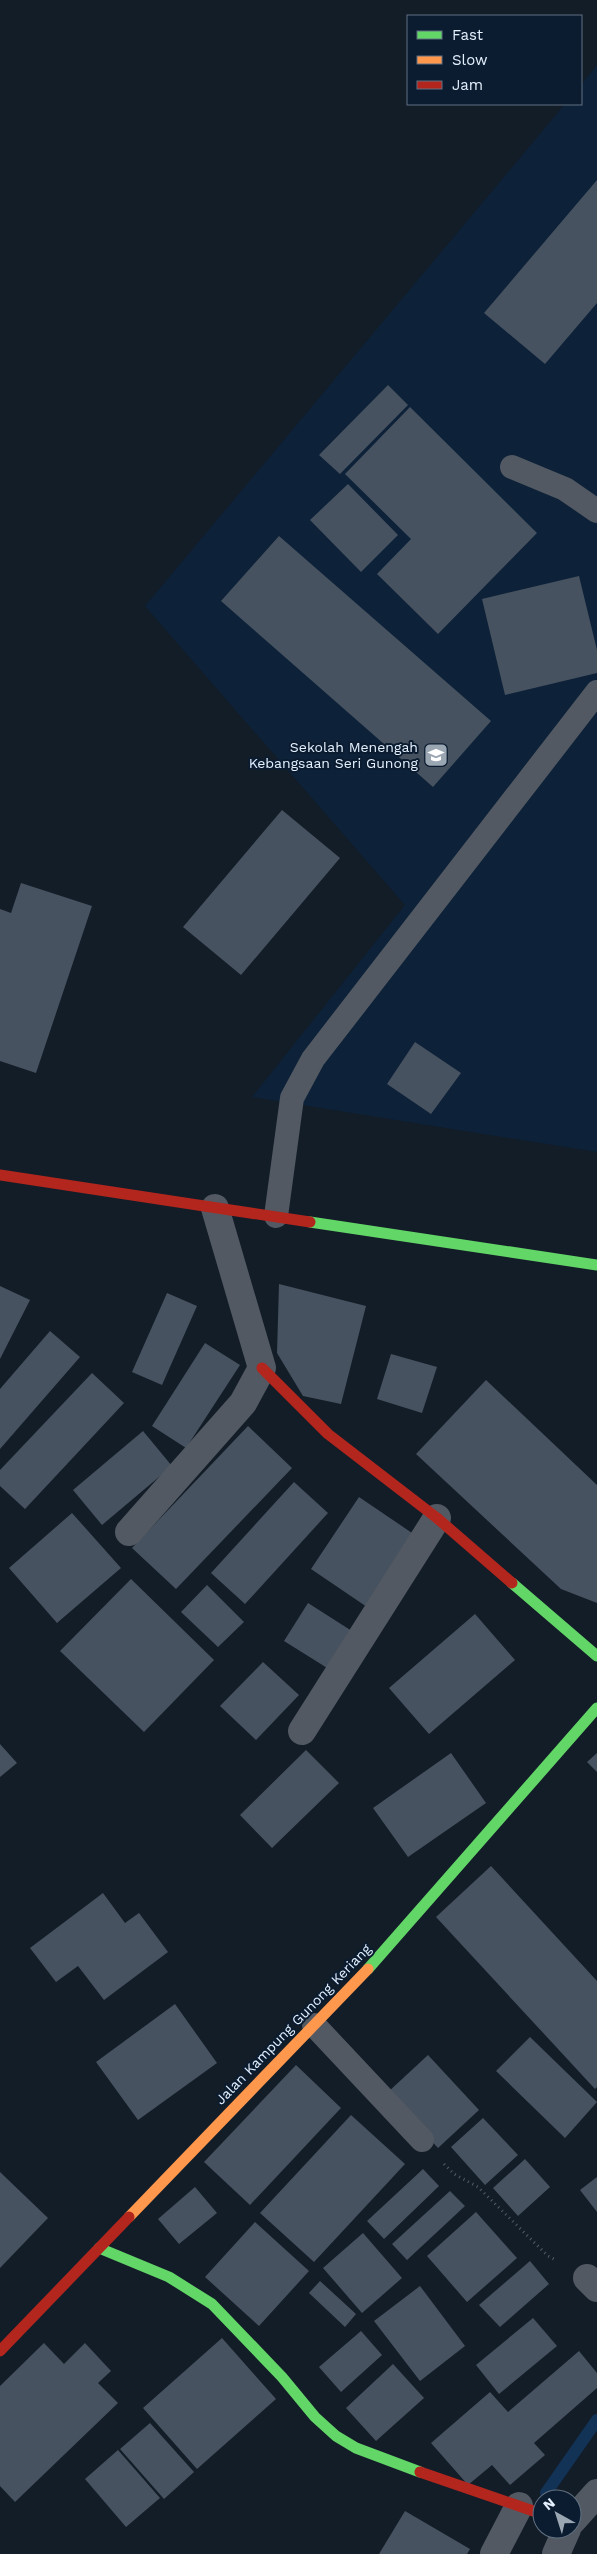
<svg xmlns="http://www.w3.org/2000/svg" width="597" height="2554" font-family="'Work Sans',sans-serif">
	<style>
		.built { fill: #0d2138 }
		.lines { fill: none; stroke-linecap: round; stroke-linejoin: round }
		.stream { stroke: #123256; stroke-width: 12 }
		.building { fill: #475260 }
		.path { stroke: #545b63; stroke-width: 3; stroke-dasharray: 1 4; stroke-linecap: butt }
		.lane { stroke: #525962; stroke-width: 24 }
		.street { stroke: #525962; stroke-width: 28 }
		.fast { stroke: #63d668; stroke-width: 11 }
		.slow { stroke: #ff974d; stroke-width: 11 }
		.jam { stroke: #b3261e; stroke-width: 11 }
		.labels { text-anchor: middle; dominant-baseline: central; stroke-width: 4; stroke-linejoin: round; paint-order: stroke }
		.poi-label { font-size: 14px; fill: #e4f0fe; stroke: #0b1c30; text-anchor: end }
		.street-label { font-size: 14px; fill: #e4f0fe; stroke: #0b1c30 }
	</style>
	<rect width="100%" height="100%" fill="#131d28"/>
	<path class="built" d="M597,65V1152L252,1097L405,905L145,606L565,104H581V85Z"/>
	<g class="lines">
		<path class="stream" d="M546,2493L597,2420"/>
	</g>
	<path class="building" d="M597,180V303L545,364L484,313Z
		M388,385L408,405L340,474L319,455Z
		M410,407L537,533L438,634L377,574L411,539L345,474Z
		M348,484L398,535L361,572L310,520Z
		M279,536L491,721L433,787L221,601Z
		M579,576L597,650V673L505,695L482,599Z
		M282,810L340,858L241,975L183,927Z
		M21,883L92,906L36,1073L0,1061V909L11,913Z
		M415,1042L461,1073L431,1114L387,1084Z
		M279,1284L366,1306L341,1404L303,1396L277,1353Z
		M0,1286L30,1300L0,1359Z
		M167,1293L197,1306L162,1385L132,1372Z
		M50,1331L80,1357L0,1449V1389Z
		M205,1343L240,1365L186,1448L152,1426Z
		M391,1354L437,1367L422,1413L377,1399Z
		M92,1373L124,1403L25,1509L0,1486V1470Z
		M486,1380L597,1485V1603L561,1589L416,1454Z
		M248,1426L292,1468L176,1589L132,1548Z
		M143,1431L172,1466L102,1525L73,1490Z
		M294,1482L328,1513L245,1604L211,1573Z
		M359,1497L415,1535L367,1607L311,1569Z
		M72,1513L121,1568L57,1623L9,1568Z
		M131,1579L214,1660L144,1732L60,1651Z
		M207,1585L244,1622L218,1647L181,1612Z
		M308,1603L355,1633L332,1671L284,1641Z
		M475,1614L515,1660L429,1734L389,1688Z
		M263,1662L299,1695L256,1740L220,1706Z
		M0,1744L17,1763L0,1777Z
		M306,1750L339,1783L272,1848L240,1815Z
		M451,1753L486,1803L408,1857L373,1808Z
		M597,1753V1772L587,1762Z
		M491,1866L597,1981V2087L595,2089L436,1917Z
		M103,1893L125,1923L139,1913L168,1952L104,2000L78,1966L56,1982L30,1948Z
		M175,2004L217,2063L138,2120L96,2062Z
		M530,2037L597,2102L565,2138L496,2071Z
		M428,2055L479,2110L438,2148L387,2093Z
		M296,2065L341,2108L250,2205L204,2162Z
		M351,2115L405,2164L314,2262L260,2213Z
		M483,2118L518,2155L485,2185L451,2147Z
		M525,2159L550,2187L518,2216L493,2188Z
		M423,2169L439,2186L384,2239L367,2221Z
		M0,2172L48,2218L0,2268Z
		M597,2177V2212L580,2190Z
		M195,2187L217,2213L179,2244L158,2219Z
		M450,2191L465,2206L407,2260L392,2244Z
		M476,2212L517,2258L467,2302L427,2256Z
		M255,2222L309,2271L259,2326L205,2277Z
		M363,2233L402,2278L362,2313L323,2268Z
		M530,2261L549,2284L500,2327L479,2305Z
		M320,2281L356,2314L345,2327L309,2293Z
		M420,2286L465,2346L420,2381L374,2321Z
		M533,2318L557,2346L499,2394L476,2365Z
		M361,2331L382,2355L341,2392L319,2367Z
		M222,2338L276,2399L197,2469L143,2408Z
		M44,2343L64,2364L85,2343L111,2371L98,2383L118,2403L15,2502L0,2486V2386Z
		M579,2351L597,2373V2388L534,2443L545,2455L510,2485L492,2465L468,2485L431,2443L490,2392L508,2412Z
		M393,2364L424,2398L376,2441L346,2408Z
		M150,2423L194,2472L164,2499L120,2449Z
		M118,2450L160,2498L126,2527L85,2479Z
		M405,2511L470,2549L467,2554H379Z"/>
	<g class="lines">
		<path class="path" d="M444,2164L454,2174L478,2187L548,2256L556,2260"/>
		<path class="lane" d="M512,467L565,489L597,511
			M276,1216L292,1098L313,1059L597,692
			M314,2025L422,2140"/>
		<path class="street" d="M129,1532L243,1403L262,1368L215,1208
			M302,1731L437,1518
			M587,2278L597,2288
			M572,2521L597,2493
			M494,2554L519,2506
			M556,2554L567,2529"/>
		<path class="fast" d="M310,1222L597,1265
			M512,1583L597,1656
			M368,1969L597,1708
			M99,2248L169,2277L212,2304L282,2377L315,2417L336,2436L356,2448L420,2472"/>
		<path class="slow" d="M129,2217L368,1969"/>
		<path class="jam" d="M0,1175L310,1222
			M262,1368L328,1434L437,1518L512,1583
			M0,2351L129,2217
			M420,2472L542,2514"/>
	</g>
	<defs>
		<g id="school-square" transform="scale(1.25)"><rect x="-9" y="-9" width="18" height="18" rx="4" fill="#9ba6b3" stroke="#0b1c30"/><path d="M0-5L7-2L0 1L-7-2ZM-4 1L0 2.5L4 1V4Q0 6-4 4Z" fill="#fff"/></g>
	</defs>
	<g fill-rule="evenodd">
		<use href="#school-square" x="436" y="755"/>
	</g>
	<g class="labels">
		<g class="poi-label">
			<text x="418" y="747">Sekolah Menengah<tspan x="418" dy="16">Kebangsaan Seri Gunong</tspan></text>
		</g>
		<g class="street-label">
			<text transform="translate(293 2024) rotate(-46)">Jalan Kampung Gunong Keriang</text>
		</g>
	</g>
	<rect x="407" y="15" width="175" height="90" fill="#0b1c30" stroke="#627182"/>
	<rect x="417" y="31" width="25" height="8" fill="#63d668" stroke="#627182"/>
	<text x="452" y="40" font-size="15" fill="#e4f0fe">Fast</text>
	<rect x="417" y="56" width="25" height="8" fill="#ff974d" stroke="#627182"/>
	<text x="452" y="65" font-size="15" fill="#e4f0fe">Slow</text>
	<rect x="417" y="81" width="25" height="8" fill="#b3261e" stroke="#627182"/>
	<text x="452" y="90" font-size="15" fill="#e4f0fe">Jam</text>
	<g transform="translate(557 2514) rotate(321)"><circle r="24" fill="#0b1c30" stroke="#627182"/>
	<path d="M0-4L9 19L0 12L-9 19Z" fill="#9ba6b3"/>
	<text y="-8" font-size="14" font-weight="bold" text-anchor="middle" fill="#e4f0fe">N</text>
	</g>
</svg>
